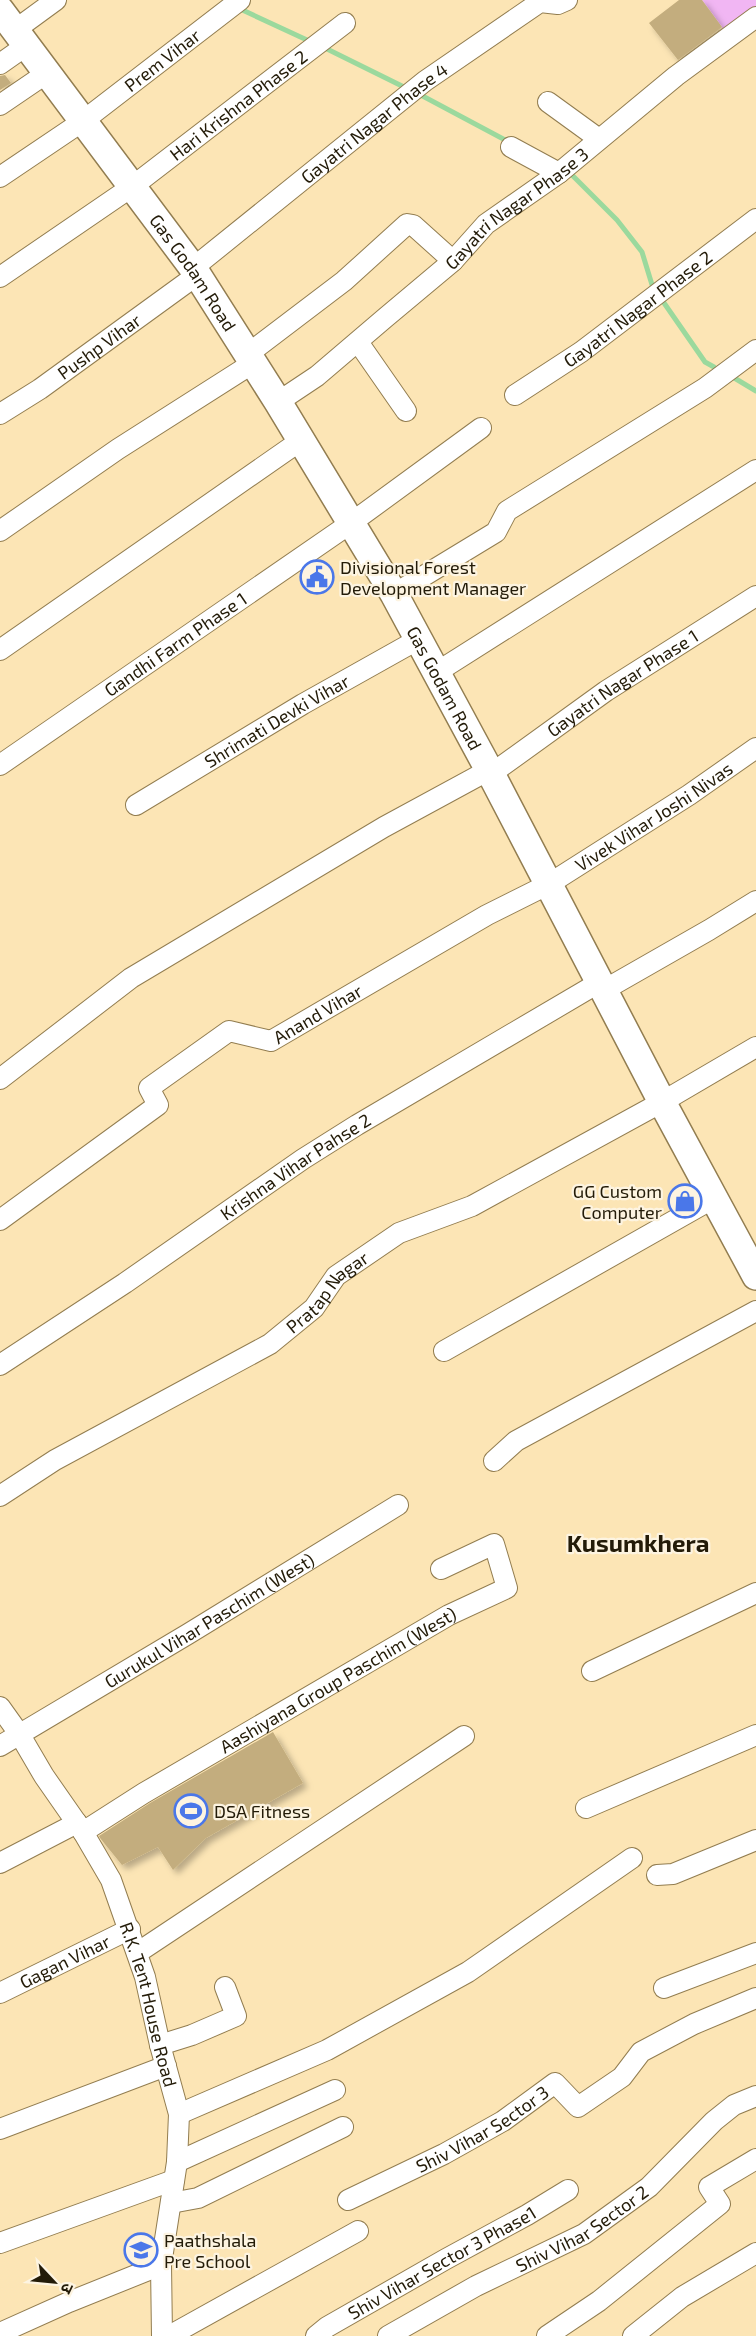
<svg xmlns="http://www.w3.org/2000/svg" width="756" height="2336" font-family="'Exo 2','Noto Sans Devanagari',sans-serif">
	<style>
		.green { fill: #f1b6f3 }
		.lines { fill: none; stroke-linecap: round; stroke-linejoin: round }
		.stream { stroke: #9bd99d; stroke-width: 5 }
		.building { fill: #c3ad7e; filter: url(#shadow) }
		.street-casing { stroke: #927d50; stroke-width: 22 }
		.secondary-casing { stroke: #927d50; stroke-width: 30 }
		.street { stroke: #fff; stroke-width: 20 }
		.secondary { stroke: #fff; stroke-width: 27 }
		.labels { text-anchor: middle; dominant-baseline: central; stroke-width: 4.5; stroke-linejoin: round; paint-order: stroke }
		.street-label { font-size: 18px; fill: #231b08; stroke: #fdf4e1 }
		.poi-label { font-size: 18px; fill: #231b08; stroke: #fdf4e1; text-anchor: start }
		.district-label { font-size: 24px; font-weight: bold; fill: #231b08; stroke: #fdf4e1 }
	</style>
	<defs>
		<filter id="shadow"><feDropShadow dx="4.5" dy="4.5" stdDeviation="3" flood-color="#0004"/></filter>
	</defs>
	<rect width="100%" height="100%" fill="#fce5b5"/>
	<path class="green" d="M702,0H756V11L726,33Z"/>
	<g class="lines">
		<path class="stream" d="M238,8L307,40
			M323,47L406,88
			M417,93L509,142
			M571,174L617,220L642,252L653,288
			M662,300L705,362L714,367
			M731,376L756,391"/>
	</g>
	<path class="building" d="M679,0H702L722,27L678,60L649,23Z
		M5,75L11,83L0,90V76Z
		M273,1732L303,1783L206,1838L173,1870L158,1847L122,1865L100,1838L99,1836L150,1803Z"/>
	<g class="lines">
		<g class="street-casing">
			<g id="street">
				<path d="M15,30L56,0"/>
				<path d="M0,64L27,45"/>
				<path d="M548,102L599,139"/>
				<path d="M0,105L47,73"/>
				<path d="M511,147L559,173"/>
				<path id="s1" d="M0,177L83,121L240,0"/>
				<path id="s2" d="M193,268L425,81L540,2L558,4L567,0"/>
				<path id="s3" d="M0,277L133,186L345,23"/>
				<path d="M358,342L406,411"/>
				<path d="M248,354L344,281L407,224L413,225L453,261"/>
				<path id="s4" d="M515,395L581,352L756,219"/>
				<path id="s5" d="M278,402L317,376L385,318L453,261L486,224L559,173L676,76L756,17"/>
				<path id="s6" d="M0,414L40,389L197,275"/>
				<path d="M0,531L118,449L253,363"/>
				<path d="M394,594L496,532L507,511L705,388L756,350"/>
				<path d="M0,650L300,441"/>
				<path d="M437,672L756,470"/>
				<path id="s7" d="M0,765L351,523L481,428"/>
				<path id="s8" d="M491,774L606,691L756,596"/>
				<path id="s9" d="M136,805L303,704L419,639"/>
				<path d="M604,990L709,930L756,901"/>
				<path d="M0,1079L131,978L384,827L489,770"/>
				<path id="s10" d="M0,1220L158,1105L149,1088L229,1031L271,1041L487,915L549,884L689,795L756,748"/>
				<path d="M444,1351L714,1198"/>
				<path id="s11" d="M0,1365L125,1283L303,1159L357,1125L600,982"/>
				<path d="M494,1461L516,1441L756,1311"/>
				<path id="s12" d="M0,1496L55,1460L270,1344L314,1308L336,1276L399,1233L472,1206L662,1102L756,1047"/>
				<path d="M592,1671L756,1593"/>
				<path id="s13" d="M0,1707L20,1735L44,1776L83,1832L111,1880L145,1977L160,2045L179,2114L177,2162L161,2265L162,2336"/>
				<path id="s14" d="M0,1746L188,1634L398,1505"/>
				<path d="M586,1808L756,1735"/>
				<path id="s15" d="M83,1832L144,1793L449,1615L507,1588L494,1544L441,1569"/>
				<path d="M0,1863L77,1823"/>
				<path d="M657,1875L673,1874L756,1840"/>
				<path d="M137,1953L464,1736"/>
				<path d="M664,1988L756,1953"/>
				<path id="s16" d="M0,1993L130,1929"/>
				<path d="M160,2045L192,2035L236,2016L225,1987"/>
				<path d="M179,2114L327,2050L468,1972L632,1858"/>
				<path d="M0,2129L166,2066"/>
				<path d="M177,2162L335,2090"/>
				<path id="s17" d="M348,2200L444,2154L503,2121L555,2083L578,2107L622,2077L641,2052L694,2024L756,1998"/>
				<path d="M171,2203L198,2198L343,2127"/>
				<path d="M0,2243L174,2180"/>
				<path d="M0,2333L69,2302L161,2265"/>
				<path d="M169,2336L358,2231"/>
				<path id="s18" d="M316,2336L327,2327L446,2259L527,2215L568,2190"/>
				<path id="s19" d="M388,2336L476,2286L584,2234L649,2187L714,2121L734,2105L756,2096"/>
				<path d="M547,2336L599,2301L720,2204L709,2187L756,2159"/>
				<path d="M633,2336L682,2297L756,2253"/>
			</g>
		</g>
		<g class="secondary-casing">
			<g id="secondary">
				<path id="s20" d="M0,10L193,268L278,402L394,594L489,770L662,1102L756,1276"/>
			</g>
		</g>
		<use href="#street" class="street"/>
		<use href="#secondary" class="secondary"/>
	</g>
	<defs>
		<g id="civic-ring" transform="scale(1.725)"><circle r="9.5" fill="#fdf4e1" stroke="#4a77e9" stroke-width="1.5"/><path d="M-.6-6.5H3V-4.5H.6V-3L4-1V1h2V6H-6V1h2V-1L-.6-3ZM-1.2 2.5V6h2.4V2.5Z" fill="#4a77e9"/></g>
		<g id="shop-ring" transform="scale(1.725)"><circle r="9.5" fill="#fdf4e1" stroke="#4a77e9" stroke-width="1.5"/><path d="M-5-2.5h2.3a2.7 3.5 0 0 1 5.4 0H5L5.5 6h-11ZM-1.5-2.5h3a1.5 2.3 0 0 0-3 0Z" fill="#4a77e9"/></g>
		<g id="stadium-ring" transform="scale(1.725)"><circle r="9.5" fill="#fdf4e1" stroke="#4a77e9" stroke-width="1.5"/><path d="M0-5a6.5 5 0 1 0 0 10a6.5 5 0 1 0 0-10ZM-3.5-1.8h7v3.6h-7Z" fill="#4a77e9"/></g>
		<g id="school-ring" transform="scale(1.725)"><circle r="9.5" fill="#fdf4e1" stroke="#4a77e9" stroke-width="1.5"/><path d="M0-5L7-2L0 1L-7-2ZM-4 1L0 2.5L4 1V4Q0 6-4 4Z" fill="#4a77e9"/></g>
	</defs>
	<g fill-rule="evenodd">
		<use href="#civic-ring" x="317" y="577"/>
		<use href="#shop-ring" x="685" y="1201"/>
		<use href="#stadium-ring" x="191" y="1811"/>
		<use href="#school-ring" x="141" y="2250"/>
	</g>
	<g class="labels">
		<g class="street-label">
			<text stroke="none"><textPath href="#s1" startOffset="200">Prem Vihar</textPath></text>
			<text stroke="none"><textPath href="#s3" startOffset="294">Hari Krishna Phase 2</textPath></text>
			<text stroke="none"><textPath href="#s2" startOffset="232">Gayatri Nagar Phase 4</textPath></text>
			<text stroke="none"><textPath href="#s5" startOffset="308">Gayatri Nagar Phase 3</textPath></text>
			<text stroke="none"><textPath href="#s20" startOffset="326">Gas Godam Road</textPath></text>
			<text stroke="none"><textPath href="#s4" startOffset="150">Gayatri Nagar Phase 2</textPath></text>
			<text stroke="none"><textPath href="#s6" startOffset="120">Pushp Vihar</textPath></text>
			<text stroke="none"><textPath href="#s7" startOffset="213">Gandhi Farm Phase 1</textPath></text>
			<text stroke="none"><textPath href="#s8" startOffset="160">Gayatri Nagar Phase 1</textPath></text>
			<text stroke="none"><textPath href="#s20" startOffset="812">Gas Godam Road</textPath></text>
			<text stroke="none"><textPath href="#s9" startOffset="164">Shrimati Devki Vihar</textPath></text>
			<text stroke="none"><textPath href="#s10" startOffset="800">Vivek Vihar Joshi Nivas</textPath></text>
			<text stroke="none"><textPath href="#s10" startOffset="410">Anand Vihar</textPath></text>
			<text stroke="none"><textPath href="#s11" startOffset="356">Krishna Vihar Pahse 2</textPath></text>
			<text stroke="none"><textPath href="#s12" startOffset="388">Pratap Nagar</textPath></text>
			<text stroke="none"><textPath href="#s14" startOffset="244">Gurukul Vihar Paschim (West)</textPath></text>
			<text stroke="none"><textPath href="#s15" startOffset="297">Aashiyana Group Paschim (West)</textPath></text>
			<text stroke="none"><textPath href="#s16" startOffset="72">Gagan Vihar</textPath></text>
			<text stroke="none"><textPath href="#s13" startOffset="336">R.K. Tent House Road</textPath></text>
			<text stroke="none"><textPath href="#s17" startOffset="152">Shiv Vihar Sector 3</textPath></text>
			<text stroke="none"><textPath href="#s19" startOffset="222">Shiv Vihar Sector 2</textPath></text>
			<text stroke="none"><textPath href="#s18" startOffset="146">Shiv Vihar Sector 3 Phase1</textPath></text>
		</g>
		<g class="poi-label">
			<text x="340" y="567">Divisional Forest<tspan x="340" dy="21">Development Manager</tspan></text>
			<text x="662" y="1191" text-anchor="end">GG Custom<tspan x="662" dy="21">Computer</tspan></text>
			<text x="214" y="1811">DSA Fitness</text>
			<text x="164" y="2240">Paathshala<tspan x="164" dy="21">Pre School</tspan></text>
		</g>
		<g class="district-label">
			<text x="638" y="1542">Kusumkhera</text>
		</g>
	</g>
	<g transform="translate(54 2282) rotate(116)" stroke="#fdf4e1" stroke-width="4.5" paint-order="stroke">
	<path d="M0-4.5L10 22L0 15L-10 22Z" fill="#231b08"/>
	<text y="-9" font-size="16" font-weight="bold" text-anchor="middle" fill="#231b08">उ</text>
	</g>
</svg>
